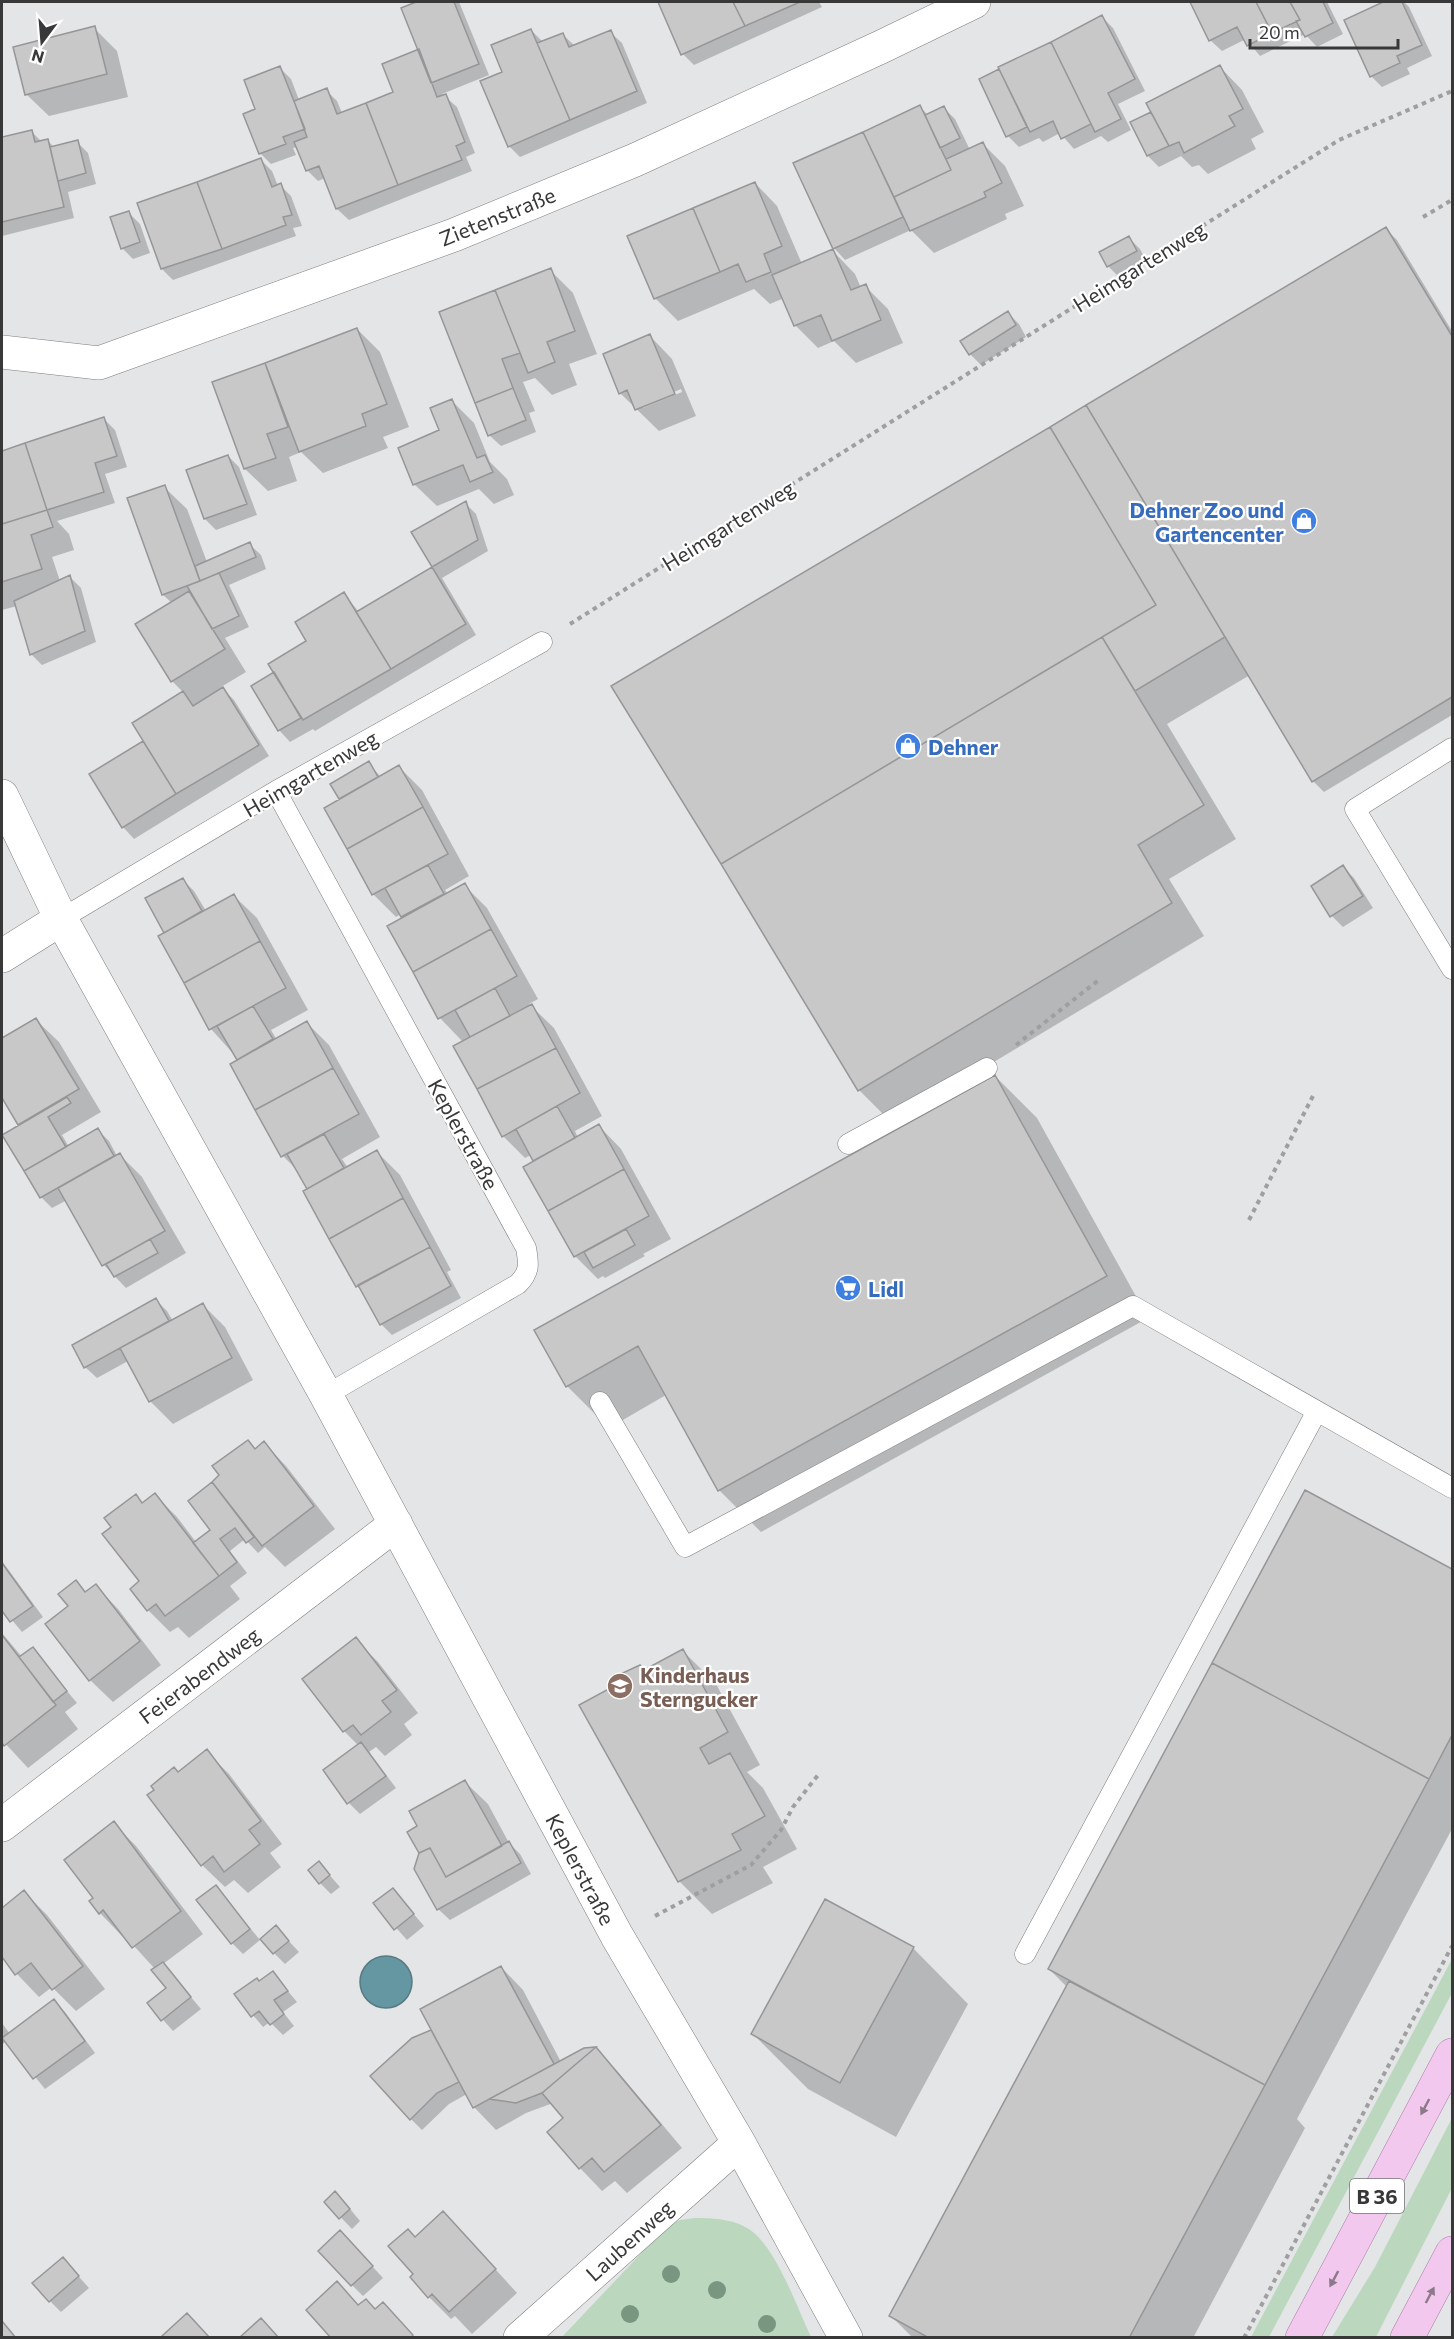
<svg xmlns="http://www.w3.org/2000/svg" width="1454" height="2339" font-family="Commissioner,sans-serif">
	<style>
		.green { fill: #bbd8bf }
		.water { fill: #6597a3; stroke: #587a83; stroke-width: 1.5 }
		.shadow { fill: #0003; fill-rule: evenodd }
		.building { fill: #c8c8c9; stroke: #969698; stroke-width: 1.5 }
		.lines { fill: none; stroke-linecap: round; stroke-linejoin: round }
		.lane-casing { stroke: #7e7e7f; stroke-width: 21 }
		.street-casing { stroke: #7e7e7f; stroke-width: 34 }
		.primary-casing { stroke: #ac7ea8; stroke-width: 34 }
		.path { stroke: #9f9fa0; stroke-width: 4; stroke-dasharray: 4.5 4.5; stroke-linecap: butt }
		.lane { stroke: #fff; stroke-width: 20 }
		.street { stroke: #fff; stroke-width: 33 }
		.primary { stroke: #f2c8ee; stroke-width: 33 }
		.tree { fill: #799681 }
		.oneway { fill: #8c798a }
		.labels { text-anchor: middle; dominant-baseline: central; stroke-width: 4.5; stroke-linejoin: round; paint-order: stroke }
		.shield { fill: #fff; stroke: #747474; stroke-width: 1.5 }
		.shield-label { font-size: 20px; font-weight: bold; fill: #383839 }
		.street-label { font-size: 21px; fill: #383839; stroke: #fff }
		.shop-label { font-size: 21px; font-weight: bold; fill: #366cbe; stroke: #fff; text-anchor: start }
		.education-label { font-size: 21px; font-weight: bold; fill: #785e54; stroke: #fff; text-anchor: start }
	</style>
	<rect width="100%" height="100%" fill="#e4e5e6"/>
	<path class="green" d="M1452,1959V1993L1269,2337H1251Z
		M1452,2118V2188L1376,2337H1332L1375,2267Z
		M695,2218C714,2218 737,2219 753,2232C778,2253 797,2307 811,2337L561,2338L666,2227L680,2220Z"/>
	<path class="water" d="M360 1982a26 26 0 1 1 52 0a26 26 0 1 1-52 0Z"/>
	<path class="shadow" d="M420,2H459L489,75L442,94L457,107L475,153L466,157L472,171L349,220L337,209L325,178L318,181L307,170L298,147L293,148L296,155L271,164L260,153L257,110L280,68L291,79L299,100L326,90L337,101L342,113L395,93L421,50L403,8Z
		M659,2H819L822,7L694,65L683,54Z
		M1191,2H1327L1343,34L1317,47L1305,34L1260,56L1246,39L1222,51L1210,40Z
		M1387,2H1404L1409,7L1432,56L1407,68L1410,74L1382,87L1371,76L1346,20Z
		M1102,17L1113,28L1145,91L1118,104L1131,130L1108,142L1101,136L1074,149L1060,133L1043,142L1039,138L1019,147L1008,136L980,80L1002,69L1000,67Z
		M94,28L117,51L128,97L49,116L26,94Z
		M531,30L543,42L562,34L574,45L610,32L622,43L647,103L520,157L509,146L504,72Z
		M1220,67L1242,90L1264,132L1251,139L1256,149L1208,174L1199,165L1192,167L1181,156L1159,167L1148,156L1132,123L1153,112Z
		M920,107L928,115L944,108L955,119L970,150L983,144L1005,166L1024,206L1005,214L1007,219L934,253L911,230L845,260L834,248L795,164Z
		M32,132L42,142L47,140L54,147L77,142L88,153L96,184L68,192L74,218L2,236V139Z
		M261,160L272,171L278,186L280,185L291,196L302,226L293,228L296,236L173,280L162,269L139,204Z
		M755,183L777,206L802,264L833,251L855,274L861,288L865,286L888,309L903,343L856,363L834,341L818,348L795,325L784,298L770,304L754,289L678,321L655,298Z
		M129,213L140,224L150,253L133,259L122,248Z
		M1386,229L1397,240L1452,331V715L1324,792L1313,781L1250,675L1167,724L1236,839L1169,879L1204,936L892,1123L859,1090L1051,428Z
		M1129,238L1140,249L1147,262L1119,277L1108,266Z
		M550,270L573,293L597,354L569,364L577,385L552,395L535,378L523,382L535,411L529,413L536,432L501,446L489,435L441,312Z
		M1007,312L1019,324L1026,337L981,365L970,354Z
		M357,329L380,352L409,427L383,437L388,448L323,473L301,452L289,457L297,481L268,491L245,469L214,383Z
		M650,336L672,359L696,416L659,431L620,393ZM681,389L682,392L643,408L641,406Z
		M452,401L474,423L490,462L507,479L514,495L494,504L479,489L437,506L414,484L441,431Z
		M104,419L115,430L127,467L105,474L115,503L57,521L69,534L74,550L52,557L60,581L70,577L81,588L96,642L42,665L31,654L17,606L2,610V452Z
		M228,456L239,467L257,515L216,530L205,519L188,471Z
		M164,487L187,509L207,562L249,544L261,555L266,569L229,585L249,627L225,638L246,672L221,687L234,700L269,756L134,839L123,827L91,775L145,741L184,693L172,681V603L163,595L129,499Z
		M465,503L476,514L488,551L442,578L476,635L315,731L313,729L290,742L279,730L253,686L276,672L308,642L344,594L359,612L434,567L413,532Z
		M368,763L381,777L399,767L422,790L469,876L445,890L448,894L464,885L487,908L538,999L529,1004L554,1028L602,1116L575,1131L578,1138L599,1126L621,1149L671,1239L643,1254L645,1256L605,1278L603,1276L598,1279L575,1256L535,1161L531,1155L525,1158L503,1136L463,1042L440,1018L389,926L404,918L401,914L396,917L373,894L341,800L332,784Z
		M1343,867L1354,878L1373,908L1343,927L1332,916Z
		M183,880L194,891L206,911L234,896L257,918L308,1010L271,1030L277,1040L307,1023L329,1045L380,1137L342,1159L348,1168L377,1152L400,1175L451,1270L447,1272L461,1298L392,1335L381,1324L364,1293L357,1286L309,1190L299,1172L283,1156L232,1064L239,1060L211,1029L166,933Z
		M36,1020L59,1042L101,1112L62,1135L69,1147L98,1130L109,1141L117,1156L120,1155L142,1177L186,1253L126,1288L104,1265L67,1200L52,1208L41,1197L20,1126L2,1095V1040Z
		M995,1076L1037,1118L1148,1318L761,1532L719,1490L666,1395L609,1428L567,1386Z
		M156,1300L167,1311L173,1321L203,1305L225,1327L253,1380L173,1424L150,1401L128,1361L97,1378L85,1367L74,1346Z
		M264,1443L286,1466L335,1529L285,1567L265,1547L258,1553L245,1539L230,1551L247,1573L230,1586L240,1599L189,1638L178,1627L170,1632L148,1610L142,1582L113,1527L136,1496L143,1504L155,1495L177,1517L196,1542L212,1530L217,1488Z
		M1305,1492L1452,1571V1829L1297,2119L1305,2128L1193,2338H913L891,2316L1067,1987L1049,1969Z
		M2,1561L43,1617L22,1632L2,1608Z
		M76,1582L87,1593L96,1586L118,1609L161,1665L113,1702L90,1680L70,1606Z
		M2,1633L22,1657L32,1649L77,1703L65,1712L78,1729L28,1768L2,1740Z
		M356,1640L378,1662L418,1713L404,1724L412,1735L385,1756L376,1747L369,1752L396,1788L360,1814L349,1803L359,1746L344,1731L304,1680Z
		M683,1651L716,1684L760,1765L747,1772L763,1788L797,1849L763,1867L773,1883L712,1914L679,1881L644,1672Z
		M206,1751L229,1774L282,1844L270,1853L281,1867L248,1893L234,1880L225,1887L202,1865L149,1795Z
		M465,1782L488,1804L509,1843L520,1854L531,1874L450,1920L438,1909L421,1853L419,1827Z
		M113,1823L136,1846L203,1934L163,1964L201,2009L173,2031L149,2004L168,1988L155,1969L124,1935L122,1936L100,1913L91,1902L95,1898Z
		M319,1863L340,1887L331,1894L320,1883Z
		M216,1887L260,1940L243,1954L232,1943Z
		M393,1890L424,1926L407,1940L375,1904Z
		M24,1892L47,1915L105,1989L76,2011L52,1987L39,1997L17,1974L2,1955V1910Z
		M286,1938L299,1952L285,1964L274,1953Z
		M913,1948L968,2004L896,2137L808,2089L753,2034Z
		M501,1967L523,1990L561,2062L595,2049L618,2072L682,2148L627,2193L615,2181L602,2191L580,2168L565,2119L553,2103L526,2113L496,2130L474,2107L467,2094L449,2104L422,2130L411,2119L431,2032L435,2036Z
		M273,1973L297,2002L283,2012L294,2026L283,2035L270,2022L263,2027L236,1995Z
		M54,2001L65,2012L95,2053L45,2089L6,2041L2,2045V2023L10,2034Z
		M326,2202L346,2204L360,2221L352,2229Z
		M465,2236L517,2293L472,2334L455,2316L451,2319L429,2297L416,2239Z
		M351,2243L383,2278L363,2296L352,2285Z
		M63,2259L89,2288L61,2312L50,2301Z"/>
	<path class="building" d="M416,2H454L479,64L431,83L401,8Z
		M658,2H733L745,26L681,55Z
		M733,2H800L745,26Z
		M1190,2H1256L1272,33L1247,46L1237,27L1209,41Z
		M1256,2H1290L1300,20L1272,33Z
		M1290,2H1323L1333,23L1305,37L1296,21L1300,20Z
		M1383,2H1402L1422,45L1397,56L1400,63L1370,77L1344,20Z
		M1102,15L1135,79L1108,93L1121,119L1095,132L1051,42Z
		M95,26L107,74L25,95L13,47Z
		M531,29L570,120L508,147L480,81L502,72L491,45Z
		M611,30L637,91L570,120L537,43L563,33L569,47Z
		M1051,42L1091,124L1061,139L1053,121L1030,132L998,67Z
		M419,49L437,97L446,94L465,142L456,146L462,160L398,185L366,103L393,92L382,64Z
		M1220,65L1243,109L1229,116L1235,126L1184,153L1179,142L1169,146L1146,103Z
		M280,66L305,129L283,137L286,144L259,154L243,114L255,109L244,80Z
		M999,69L1027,127L1006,137L979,79Z
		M327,88L337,114L366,103L398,185L336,209L319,166L306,171L294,142L307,137L294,101Z
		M920,105L951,170L894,197L863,132Z
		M944,106L960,138L940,148L925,115Z
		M1151,112L1169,146L1147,156L1130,122Z
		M32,130L35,142L48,139L64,207L2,222V137Z
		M863,132L903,217L833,249L793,163Z
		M78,140L86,173L58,181L50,147Z
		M983,142L1002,183L984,192L986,197L910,231L894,197L951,170L946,159Z
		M261,158L272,187L281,183L292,215L283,217L286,225L222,249L197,182Z
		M197,182L222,249L161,269L137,203Z
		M755,182L782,246L764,254L771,272L746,282L738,264L720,272L693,208Z
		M693,208L720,272L654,299L627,236Z
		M129,211L140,242L121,249L110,217Z
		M1386,227L1452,336V697L1312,782L1086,405Z
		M1129,236L1137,251L1107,267L1099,252Z
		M833,249L851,290L866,284L881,320L832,341L821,315L794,326L772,275Z
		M551,268L575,331L547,342L555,362L528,373L495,290Z
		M495,290L520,353L502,359L513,388L475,403L439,312Z
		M1008,311L1016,325L969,355L960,341Z
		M357,328L387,404L362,414L366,426L299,452L265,363Z
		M650,334L675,394L635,410L627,390L619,394L603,354Z
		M265,363L288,427L267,434L276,458L244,469L212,382Z
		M513,388L526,420L488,436L475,403Z
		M452,399L477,458L485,455L493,472L470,482L463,465L413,485L398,448L439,430L430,408Z
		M1086,405L1225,637L1135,691L1102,637L1156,605L1050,427Z
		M104,417L117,456L95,463L104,492L47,510L25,443Z
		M1050,427L1156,605L721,864L611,686Z
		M25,443L47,510L2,524V451Z
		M228,455L247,504L204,519L186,470Z
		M165,485L200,581L162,595L127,498Z
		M466,501L478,540L432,567L411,532Z
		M47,510L53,527L31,535L42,569L2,582V524Z
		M250,542L256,557L200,581L195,566Z
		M432,567L466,624L391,669L356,612Z
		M219,573L239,616L212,629L187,586Z
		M70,575L85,631L30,655L14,601Z
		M189,591L225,649L171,682L135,624Z
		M344,592L391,669L303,720L268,664L306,641L295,622Z
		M1102,637L1204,805L1138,845L1172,903L858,1091L721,864Z
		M274,672L301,718L278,731L251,686Z
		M223,687L259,745L176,794L132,723L183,691L193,706Z
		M143,741L176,794L122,828L89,774Z
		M369,761L378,777L339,799L330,784Z
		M399,765L423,807L347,849L324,808Z
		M423,807L448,854L372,895L347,849Z
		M428,865L444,894L401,917L385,888Z
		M1343,865L1363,896L1330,917L1311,886Z
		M183,878L202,911L164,933L145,898Z
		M465,883L491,929L413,972L387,926Z
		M234,894L260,941L184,983L158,936Z
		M491,929L517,976L438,1019L413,972Z
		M260,941L286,988L209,1030L184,983Z
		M495,988L510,1016L470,1037L455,1010Z
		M532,1004L556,1048L477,1089L453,1046Z
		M253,1006L273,1039L237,1060L217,1026Z
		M36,1018L79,1089L18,1125L2,1098V1038Z
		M307,1021L333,1068L255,1110L230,1064Z
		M556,1048L580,1093L502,1137L477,1089Z
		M333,1068L359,1114L281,1157L255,1110Z
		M995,1075L1107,1276L718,1491L638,1346L566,1387L534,1330Z
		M67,1097L71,1103L48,1117L66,1147L24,1171L2,1135Z
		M557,1106L575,1138L533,1161L516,1129Z
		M599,1124L624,1169L548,1211L523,1167Z
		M98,1128L114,1156L40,1198L24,1171Z
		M324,1134L344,1168L307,1189L287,1154Z
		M377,1150L403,1198L329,1239L303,1191Z
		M120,1153L165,1231L102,1266L58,1188Z
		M624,1169L649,1216L574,1257L548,1211Z
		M403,1198L430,1247L356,1287L329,1239Z
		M626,1229L635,1245L593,1268L584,1252Z
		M150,1239L158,1253L114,1277L106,1264Z
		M430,1247L451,1286L380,1325L358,1285Z
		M156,1298L169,1321L84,1368L72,1345Z
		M203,1303L232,1358L149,1402L120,1348Z
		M248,1440L255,1449L264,1441L314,1506L262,1546L212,1482L219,1475L212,1466Z
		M212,1482L254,1537L246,1543L235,1528L220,1539L237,1562L219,1576L193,1543L210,1530L188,1501Z
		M1305,1490L1452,1569V1735L1429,1779L1212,1663Z
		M155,1493L219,1576L165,1616L156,1604L147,1611L130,1589L139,1581L102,1534L111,1527L104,1518L136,1494L142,1503Z
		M2,1563L33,1606L10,1622L2,1611Z
		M76,1580L85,1592L96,1584L140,1641L89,1681L45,1624L68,1606L58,1594Z
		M2,1635L56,1705L4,1746L2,1743Z
		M356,1637L397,1690L382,1701L391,1712L361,1735L353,1725L343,1732L302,1679Z
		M33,1647L67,1691L53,1702L19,1657Z
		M683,1649L728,1732L700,1748L709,1764L730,1753L765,1816L732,1834L741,1850L678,1882L579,1705L618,1684L614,1677L640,1665L644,1670Z
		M1212,1663L1429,1779L1265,2085L1048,1969Z
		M361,1742L386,1776L347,1804L323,1770Z
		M207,1749L261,1821L249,1830L260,1844L224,1872L213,1856L201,1866L147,1795L154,1790L151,1786L174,1767L178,1772Z
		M465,1780L502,1846L446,1877L430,1848L419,1853L407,1832L417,1826L409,1811Z
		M114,1821L181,1911L132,1948L103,1910L99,1914L89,1901L93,1898L64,1860Z
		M509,1841L521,1863L437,1910L414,1869L419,1853L430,1848L446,1877Z
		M319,1861L330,1875L319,1884L308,1870Z
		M216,1885L250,1929L231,1944L196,1900Z
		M393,1888L414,1914L394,1930L373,1903Z
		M24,1890L83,1966L52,1990L31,1963L15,1975L2,1957V1908Z
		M825,1899L914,1947L840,2083L751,2034Z
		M276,1925L289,1941L273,1954L260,1939Z
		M163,1962L191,1997L161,2021L147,2003L166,1988L151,1970Z
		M501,1966L554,2064L473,2108L420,2009Z
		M273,1971L288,1991L274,2000L284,2014L270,2025L259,2011L251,2017L234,1994L257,1978L259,1981Z
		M1069,1981L1265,2085L1129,2338H929L889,2316Z
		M54,1999L85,2041L33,2079L2,2038Z
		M431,2030L459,2082L437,2093L410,2120L370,2076L412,2038Z
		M596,2047L542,2093L516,2103L489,2099L584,2048Z
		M596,2047L661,2125L604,2172L592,2158L579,2169L547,2132L563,2118L542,2093Z
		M335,2191L350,2209L339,2219L324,2202Z
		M443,2211L496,2269L449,2312L432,2294L428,2298L410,2277L413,2274L388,2246L408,2229L415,2237Z
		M340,2230L373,2266L351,2286L318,2251Z
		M63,2257L79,2276L49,2302L32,2283Z
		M337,2281L358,2305L366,2299L375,2309L383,2302L413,2335L411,2338H331L306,2310Z
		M187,2313L210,2338H164L162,2336Z
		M261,2318L279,2338H239Z
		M2,2321L16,2338H2Z"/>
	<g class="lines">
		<g class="lane-casing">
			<path id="lane" d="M1452,748L1355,809L1452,969
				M276,791L526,1248C529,1264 530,1272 518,1284L326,1395
				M61,919L276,791L542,642
				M848,1144L987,1068
				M600,1402L685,1547L1133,1306L1452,1488
				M1025,1954L1317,1411"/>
		</g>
		<g class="street-casing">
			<path id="street" d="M2,352L99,363L454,235L635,160L881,47L974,2
				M2,796L61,919L326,1395L617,1936L739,2143L846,2338
				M2,956L61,919
				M2,1825L396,1524
				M520,2338L739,2143"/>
		</g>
		<g class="primary-casing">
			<path id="primary" d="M1302,2338L1452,2055
				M1407,2338L1452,2253"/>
		</g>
		<path class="path" d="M1423,217L1452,200
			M570,624L1339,140L1452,91
			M1016,1045L1100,979
			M1249,1220L1314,1094
			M655,1916L751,1865L781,1830L793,1807L818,1775
			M1244,2338L1452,1946"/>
		<use href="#lane" class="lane"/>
		<use href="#street" class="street"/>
		<use href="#primary" class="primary"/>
	</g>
	<g class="tree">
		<circle cx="671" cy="2274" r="9"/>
		<circle cx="717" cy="2290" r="9"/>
		<circle cx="630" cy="2314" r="9"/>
		<circle cx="767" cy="2324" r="9"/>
	</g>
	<defs><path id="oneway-solid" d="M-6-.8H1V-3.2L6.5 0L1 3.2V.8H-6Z" transform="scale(1.5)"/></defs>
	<g class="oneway">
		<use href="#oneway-solid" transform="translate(1425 2107) rotate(118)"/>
		<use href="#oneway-solid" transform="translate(1334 2279) rotate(118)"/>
		<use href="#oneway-solid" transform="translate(1430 2295) rotate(-62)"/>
	</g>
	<defs>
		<g id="shop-disc" transform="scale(1.35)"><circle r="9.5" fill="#3f7fe0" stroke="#fff"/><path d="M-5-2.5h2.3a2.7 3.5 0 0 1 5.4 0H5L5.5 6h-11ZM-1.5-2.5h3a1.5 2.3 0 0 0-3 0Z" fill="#fff"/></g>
		<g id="supermarket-disc" transform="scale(1.35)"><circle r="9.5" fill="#3f7fe0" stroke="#fff"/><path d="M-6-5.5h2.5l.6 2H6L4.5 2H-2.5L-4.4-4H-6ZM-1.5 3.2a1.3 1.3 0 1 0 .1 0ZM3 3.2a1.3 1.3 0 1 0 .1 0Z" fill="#fff"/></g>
		<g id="school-disc" transform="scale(1.35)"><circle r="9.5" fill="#8d6e63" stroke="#fff"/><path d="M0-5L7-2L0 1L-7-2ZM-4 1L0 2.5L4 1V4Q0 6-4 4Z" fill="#fff"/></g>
	</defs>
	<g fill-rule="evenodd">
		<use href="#shop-disc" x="1304" y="521"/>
		<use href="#shop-disc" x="908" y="746"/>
		<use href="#supermarket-disc" x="848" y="1288"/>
		<use href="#school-disc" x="620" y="1686"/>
	</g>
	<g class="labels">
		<rect class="shield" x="1350" y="2179" width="54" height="34" rx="4.5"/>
		<g class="shield-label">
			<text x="1377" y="2196">B 36</text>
		</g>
		<g class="street-label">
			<text transform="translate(497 216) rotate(-22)">Zietenstraße</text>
			<text transform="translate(1139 266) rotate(-32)">Heimgartenweg</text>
			<text transform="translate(728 525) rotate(-32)">Heimgartenweg</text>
			<text transform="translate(310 773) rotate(-30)">Heimgartenweg</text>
			<text transform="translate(464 1134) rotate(61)">Keplerstraße</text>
			<text transform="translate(199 1675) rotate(-37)">Feierabendweg</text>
			<text transform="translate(581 1869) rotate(62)">Keplerstraße</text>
			<text transform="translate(629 2240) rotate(-42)">Laubenweg</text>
		</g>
		<g class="shop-label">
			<text x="1284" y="509" text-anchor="end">Dehner Zoo und<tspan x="1284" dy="24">Gartencenter</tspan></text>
			<text x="928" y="746">Dehner</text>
			<text x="868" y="1288">Lidl</text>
		</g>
		<g class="education-label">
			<text x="640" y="1674">Kinderhaus<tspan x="640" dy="24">Sterngucker</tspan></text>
		</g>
	</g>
	<rect width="1454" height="2339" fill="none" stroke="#383839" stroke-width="6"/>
	<g transform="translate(42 42) rotate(196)" stroke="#ffffff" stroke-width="4.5" paint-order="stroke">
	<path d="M0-4.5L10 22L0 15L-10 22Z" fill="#383839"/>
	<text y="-9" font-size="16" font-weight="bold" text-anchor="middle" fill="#383839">N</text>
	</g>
	<path d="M1250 39v9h148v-9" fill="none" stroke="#383839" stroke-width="3"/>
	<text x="1259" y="39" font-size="18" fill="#383839" stroke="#ffffff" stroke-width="4.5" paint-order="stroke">20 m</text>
</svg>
